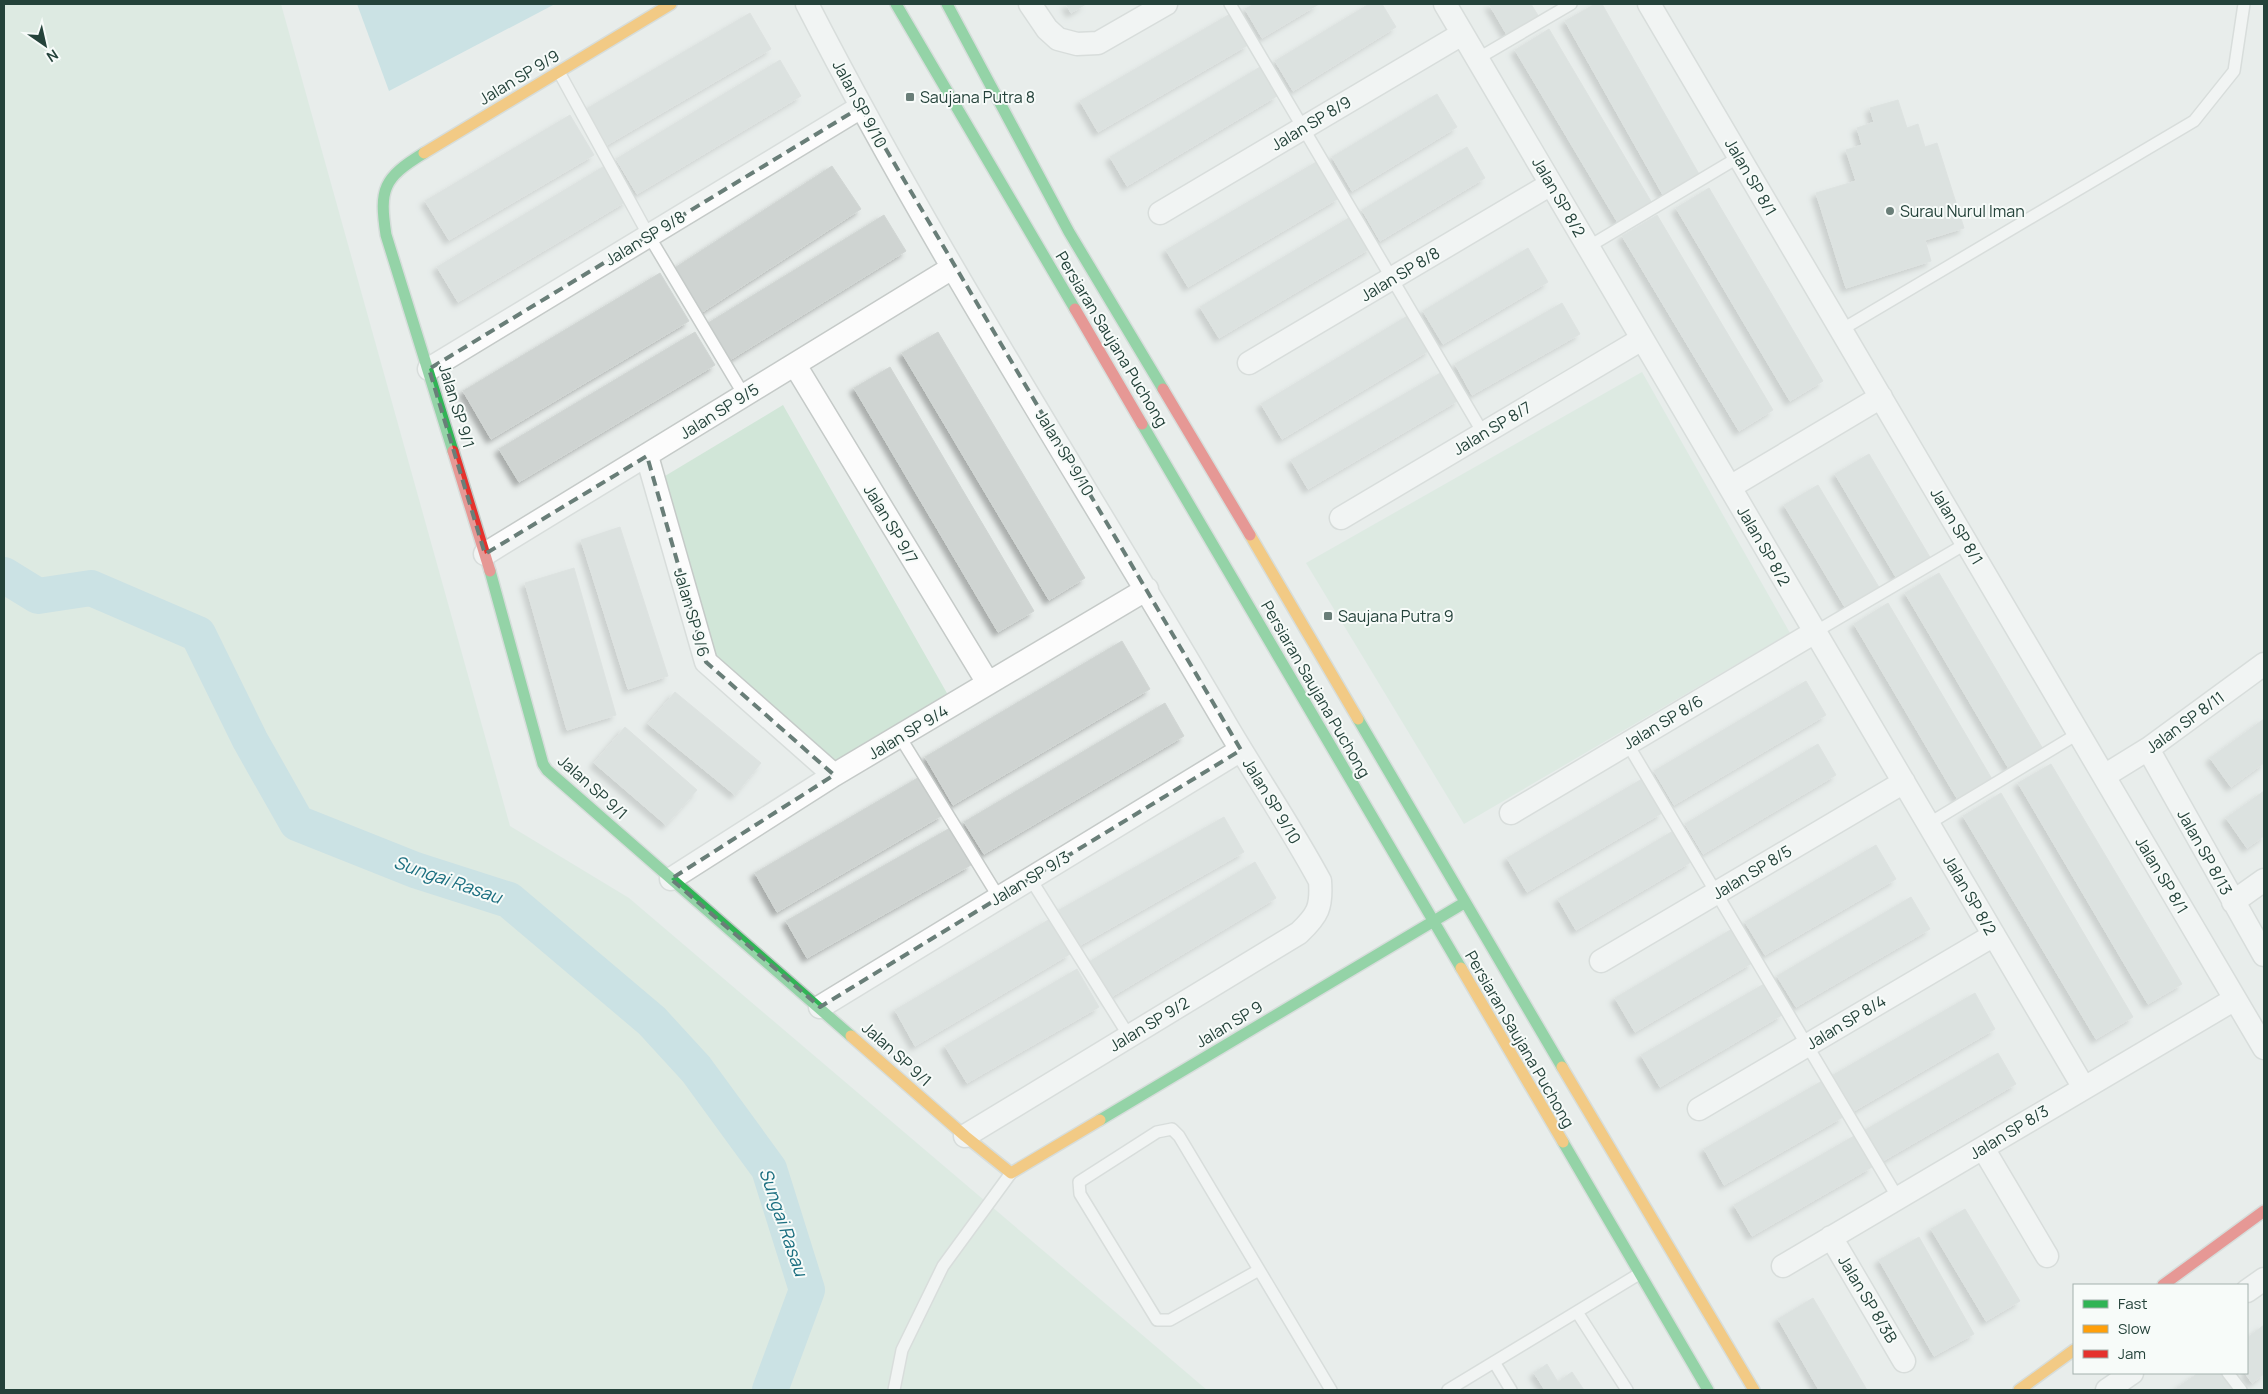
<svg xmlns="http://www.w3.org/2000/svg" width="2268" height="1394" font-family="Manrope,sans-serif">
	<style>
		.green { fill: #d1e6d8 }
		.water { fill: #a9d4db }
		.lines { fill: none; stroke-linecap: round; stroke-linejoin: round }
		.river { stroke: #a9d4db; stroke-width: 36 }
		.building { fill: #cfd4d2; stroke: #d1d6d4; filter: url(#shadow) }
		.lane-casing { stroke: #c5cac8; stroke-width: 14 }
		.street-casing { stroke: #c5cac8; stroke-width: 25 }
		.fast-casing { stroke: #c3cbc8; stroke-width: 14 }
		.slow-casing { stroke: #c3cbc8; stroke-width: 14 }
		.jam-casing { stroke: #c3cbc8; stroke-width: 14 }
		.lane { stroke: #fcfcfc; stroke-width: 11 }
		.street { stroke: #fcfcfc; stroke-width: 22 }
		.fast { stroke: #30b455; stroke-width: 11 }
		.slow { stroke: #ff9f0a; stroke-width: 11 }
		.jam { stroke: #e5322d; stroke-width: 11 }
		.marked { fill: none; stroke: #697e78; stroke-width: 4; stroke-dasharray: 10 6; stroke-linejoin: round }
		.poi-dot { fill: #697e78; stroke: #f7fbf9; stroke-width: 2 }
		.labels { text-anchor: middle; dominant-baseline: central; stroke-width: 4; stroke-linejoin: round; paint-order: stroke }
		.street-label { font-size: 16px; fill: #24423a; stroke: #f7fbf9 }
		.poi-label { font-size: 16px; fill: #24423a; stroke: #f7fbf9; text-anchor: start }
		.water-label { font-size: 18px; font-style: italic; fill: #1c6f80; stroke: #f7fbf9 }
	</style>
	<defs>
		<filter id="shadow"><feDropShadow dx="-4.5" dy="4.5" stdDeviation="2.5" flood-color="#0004"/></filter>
	</defs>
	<rect width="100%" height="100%" fill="#e8edeb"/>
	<path class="green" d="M4,4H281L510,826L629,898L1207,1390H4Z
		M1642,372L1790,633L1464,824L1306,563Z
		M783,405L952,702L836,769L716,665L660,479Z"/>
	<path class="water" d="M357,4H555L389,91Z"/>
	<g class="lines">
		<path class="river" d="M4,575L38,596L91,588L198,634L250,740L297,823L415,870L509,900L652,1021L696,1069L769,1169L807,1290L770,1390"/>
	</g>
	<path class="building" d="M1066,4H1086L1071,13Z
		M1254,4H1319L1262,38L1245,9Z
		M1369,4H1382L1396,27L1293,91L1275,61Z
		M1489,4H1531L1539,17L1507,35Z
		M1595,4H1602L1699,174L1663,195L1565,21Z
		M750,13L771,49L607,145L586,109Z
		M1230,14L1248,45L1098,132L1080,101Z
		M1549,29L1652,203L1618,223L1515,50Z
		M780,60L801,96L637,194L616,159Z
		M1260,67L1277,96L1127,186L1110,157Z
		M1437,94L1457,127L1352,191L1332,157Z
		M1898,100L1907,128L1918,124L1925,147L1937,143L1964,228L1925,240L1931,261L1846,288L1816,193L1856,181L1846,150L1862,145L1857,128L1874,122L1870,108Z
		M570,115L594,155L449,240L425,201Z
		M1467,147L1485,178L1380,241L1362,210Z
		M1318,161L1339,198L1188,287L1166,250Z
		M606,165L627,201L458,302L437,267Z
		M832,166L861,209L701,313L673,269Z
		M1709,188L1823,381L1790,401L1676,208Z
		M884,215L906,251L730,360L708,323Z
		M1657,215L1773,410L1739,431L1622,236Z
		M1352,216L1371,248L1219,338L1200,307Z
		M1528,248L1548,282L1443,344L1423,311Z
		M660,273L689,321L491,439L463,391Z
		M1562,303L1580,334L1472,395L1455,364Z
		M1409,315L1430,350L1282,439L1261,404Z
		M695,332L715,365L519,482L499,449Z
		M938,332L1085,578L1049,600L902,353Z
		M890,367L1034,611L998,632L854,388Z
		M1442,372L1459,400L1308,489L1291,460Z
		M1869,454L1931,559L1897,579L1835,474Z
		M1818,485L1880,589L1846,609L1784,505Z
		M620,527L668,676L628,689L581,540Z
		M574,568L616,715L567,730L525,583Z
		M1939,573L2043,749L2009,769L1905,593Z
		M1888,603L1992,779L1958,800L1854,624Z
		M1122,641L1150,689L953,805L925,757Z
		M1806,681L1826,715L1674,805L1654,771Z
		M675,692L761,763L735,795L648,724Z
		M1165,703L1184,736L984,854L964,822Z
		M2264,719V763L2231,787L2210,758Z
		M625,727L697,790L666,825L594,763Z
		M1818,744L1836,775L1703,854L1685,824Z
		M2051,764L2182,984L2148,1004L2018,783Z
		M921,776L943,815L777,912L755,873Z
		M1642,779L1662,813L1527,892L1507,858Z
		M2264,791V836L2247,848L2226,818Z
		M2001,793L2133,1017L2096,1039L1963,816Z
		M1224,817L1244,852L1079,946L1059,910Z
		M950,828L971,865L807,958L786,921Z
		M1673,831L1691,862L1576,930L1558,899Z
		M1876,845L1896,879L1765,955L1745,922Z
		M1255,862L1276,898L1108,999L1087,963Z
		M1911,897L1930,929L1796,1007L1777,976Z
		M1050,919L1070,954L915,1046L895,1010Z
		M1732,929L1752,963L1635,1032L1615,998Z
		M1077,969L1099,1007L967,1083L945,1046Z
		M1764,984L1782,1015L1660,1087L1641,1055Z
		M1975,993L1995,1029L1854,1111L1833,1075Z
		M1998,1053L2016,1084L1883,1161L1865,1130Z
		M1822,1081L1843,1117L1724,1185L1704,1149Z
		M1854,1136L1872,1167L1752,1236L1734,1205Z
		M1965,1209L2020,1301L1986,1321L1931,1229Z
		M1919,1237L1974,1334L1934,1356L1879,1260Z
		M1813,1298L1867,1390H1819L1778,1319Z
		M2264,1325V1374L2252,1383L2245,1373H2247V1338Z
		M1547,1364L1558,1382L1572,1372L1584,1390H1545L1534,1373Z
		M2198,1373H2225L2238,1390H2174Z"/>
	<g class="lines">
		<g class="lane-casing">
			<path id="lane" d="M1230,4L1483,433
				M1477,59L1571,4
				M559,72L649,236L744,395
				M1588,247L1739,157
				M1841,330L2194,121L2234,71L2244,4
				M1815,632L1967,543
				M900,737L998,896
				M1627,743L1898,1198
				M1928,824L2079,733
				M1030,878L1129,1036
				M1259,1270L1170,1320H1157L1080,1194L1079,1182L1157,1132L1172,1129L1179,1136L1331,1390
				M1577,1312L1627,1390
				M1494,1362L1511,1390
				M2228,1373L2241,1390
				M894,1390L902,1350L943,1266L1011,1173
				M1448,1390L1639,1274"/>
		</g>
		<g class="street-casing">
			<path id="street" d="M807,4C934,251 1085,484 1225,723C1256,776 1291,827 1320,881C1322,907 1318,915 1299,933L965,1136
				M1030,4L1047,29L1058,39L1077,44L1098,43L1166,4
				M1445,4L2084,1088
				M1649,4L2264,1048
				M1160,213L1462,34
				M1249,363L1551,184
				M795,365L988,683
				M429,369L861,107
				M647,456L706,662L834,775
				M1730,487L1881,397
				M1341,518L1642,339
				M485,554L952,268
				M2148,749L2264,955
				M2104,776L2148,749L2264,664
				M1511,813L1815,632
				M671,879L834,775L1147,589
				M2233,902L2264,880
				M1601,961L1904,782
				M820,1007L1241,750
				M1699,1109L1994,935
				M1983,1148L2047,1256
				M1831,1237L1904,1361
				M1783,1266L2235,999
				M2247,1291L2264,1279
				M2107,1390L2132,1373"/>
		</g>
		<g class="fast-casing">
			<path id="fast" d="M896,4L1075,309
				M947,4L1069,232L1163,389
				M424,153C383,178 379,189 386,235L453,451
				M1142,424L1461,968
				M490,571L543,764L547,770L851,1036
				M1358,719L1562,1067
				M1100,1120L1464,903
				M1563,1142L1708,1390"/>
		</g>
		<g class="slow-casing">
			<path id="slow" d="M424,153L671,4
				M1250,535L1358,719
				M1461,968L1563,1142
				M851,1036L965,1136L1011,1173L1100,1120
				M1562,1067L1754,1390
				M2019,1390L2074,1350"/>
		</g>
		<g class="jam-casing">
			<path id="jam" d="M1075,309L1142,424
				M1163,389L1250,535
				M453,451L490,571
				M2163,1285L2264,1211"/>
		</g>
		<use href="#lane" class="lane"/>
		<use href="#street" class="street"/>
		<use href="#fast" class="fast"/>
		<use href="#slow" class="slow"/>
		<use href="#jam" class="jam"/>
	</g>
	<path d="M0 0H2268V1394H0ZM861,107L1241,750L820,1007L671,879L834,775L706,662L647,456L485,554L429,369Z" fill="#e8edeb" fill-opacity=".55" fill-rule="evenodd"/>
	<path class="marked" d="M861,107L1241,750L820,1007L671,879L834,775L706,662L647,456L485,554L429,369Z"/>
	<g class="poi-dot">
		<rect x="905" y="92" width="10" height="10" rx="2.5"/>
		<circle cx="1890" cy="211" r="5"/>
		<rect x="1323" y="611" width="10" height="10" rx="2.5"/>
	</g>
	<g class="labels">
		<g class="street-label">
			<text transform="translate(519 77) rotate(-31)">Jalan SP 9/9</text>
			<text transform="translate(860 104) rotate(62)">Jalan SP 9/10</text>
			<text transform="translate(1311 123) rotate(-31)">Jalan SP 8/9</text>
			<text transform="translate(1751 177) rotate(60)">Jalan SP 8/1</text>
			<text transform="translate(1559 197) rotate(60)">Jalan SP 8/2</text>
			<text transform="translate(645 238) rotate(-31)">Jalan SP 9/8</text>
			<text transform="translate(1400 274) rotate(-31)">Jalan SP 8/8</text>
			<text transform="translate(1112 339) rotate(59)">Persiaran Saujana Puchong</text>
			<text transform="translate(457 406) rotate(73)">Jalan SP 9/1</text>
			<text transform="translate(719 411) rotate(-32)">Jalan SP 9/5</text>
			<text transform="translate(1492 428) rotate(-31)">Jalan SP 8/7</text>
			<text transform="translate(1065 453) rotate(59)">Jalan SP 9/10</text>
			<text transform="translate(891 524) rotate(59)">Jalan SP 9/7</text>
			<text transform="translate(1957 526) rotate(59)">Jalan SP 8/1</text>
			<text transform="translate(1764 546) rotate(60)">Jalan SP 8/2</text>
			<text transform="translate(692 613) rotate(74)">Jalan SP 9/6</text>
			<text transform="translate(1316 689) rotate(60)">Persiaran Saujana Puchong</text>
			<text transform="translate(1663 722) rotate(-31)">Jalan SP 8/6</text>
			<text transform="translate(2185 722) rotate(-36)">Jalan SP 8/11</text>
			<text transform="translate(908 732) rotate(-31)">Jalan SP 9/4</text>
			<text transform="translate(593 787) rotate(42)">Jalan SP 9/1</text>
			<text transform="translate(1272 801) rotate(59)">Jalan SP 9/10</text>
			<text transform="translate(2205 852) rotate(61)">Jalan SP 8/13</text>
			<text transform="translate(1752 872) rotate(-31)">Jalan SP 8/5</text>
			<text transform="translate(2162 875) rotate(59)">Jalan SP 8/1</text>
			<text transform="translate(1030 878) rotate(-31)">Jalan SP 9/3</text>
			<text transform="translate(1970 895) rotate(60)">Jalan SP 8/2</text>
			<text transform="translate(1846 1022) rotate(-31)">Jalan SP 8/4</text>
			<text transform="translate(1149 1024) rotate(-31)">Jalan SP 9/2</text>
			<text transform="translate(1229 1024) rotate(-31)">Jalan SP 9</text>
			<text transform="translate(1520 1039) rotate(60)">Persiaran Saujana Puchong</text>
			<text transform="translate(897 1054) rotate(42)">Jalan SP 9/1</text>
			<text transform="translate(2009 1132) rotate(-31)">Jalan SP 8/3</text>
			<text transform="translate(1868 1299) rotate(59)">Jalan SP 8/3B</text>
		</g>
		<g class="poi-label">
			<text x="920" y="97">Saujana Putra 8</text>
			<text x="1900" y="211">Surau Nurul Iman</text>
			<text x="1338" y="616">Saujana Putra 9</text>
		</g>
		<g class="water-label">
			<text transform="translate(448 879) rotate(19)">Sungai Rasau</text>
			<text transform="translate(784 1222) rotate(71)">Sungai Rasau</text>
		</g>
	</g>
	<rect width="2268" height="1394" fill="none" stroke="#24423a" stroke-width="10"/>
	<rect x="2073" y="1284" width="175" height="90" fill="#f7fbf9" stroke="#a3b1ad"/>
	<rect x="2083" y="1300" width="25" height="8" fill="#30b455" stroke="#a3b1ad"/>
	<text x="2118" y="1309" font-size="15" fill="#24423a">Fast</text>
	<rect x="2083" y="1325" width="25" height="8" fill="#ff9f0a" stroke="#a3b1ad"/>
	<text x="2118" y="1334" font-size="15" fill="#24423a">Slow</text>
	<rect x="2083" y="1350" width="25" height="8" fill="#e5322d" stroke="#a3b1ad"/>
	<text x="2118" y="1359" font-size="15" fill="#24423a">Jam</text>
	<g transform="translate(45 45) rotate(146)" stroke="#f7fbf9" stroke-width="4" paint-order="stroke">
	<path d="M0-4L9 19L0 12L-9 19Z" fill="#24423a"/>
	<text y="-8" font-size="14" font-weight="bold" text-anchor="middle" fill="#24423a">N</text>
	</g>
</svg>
